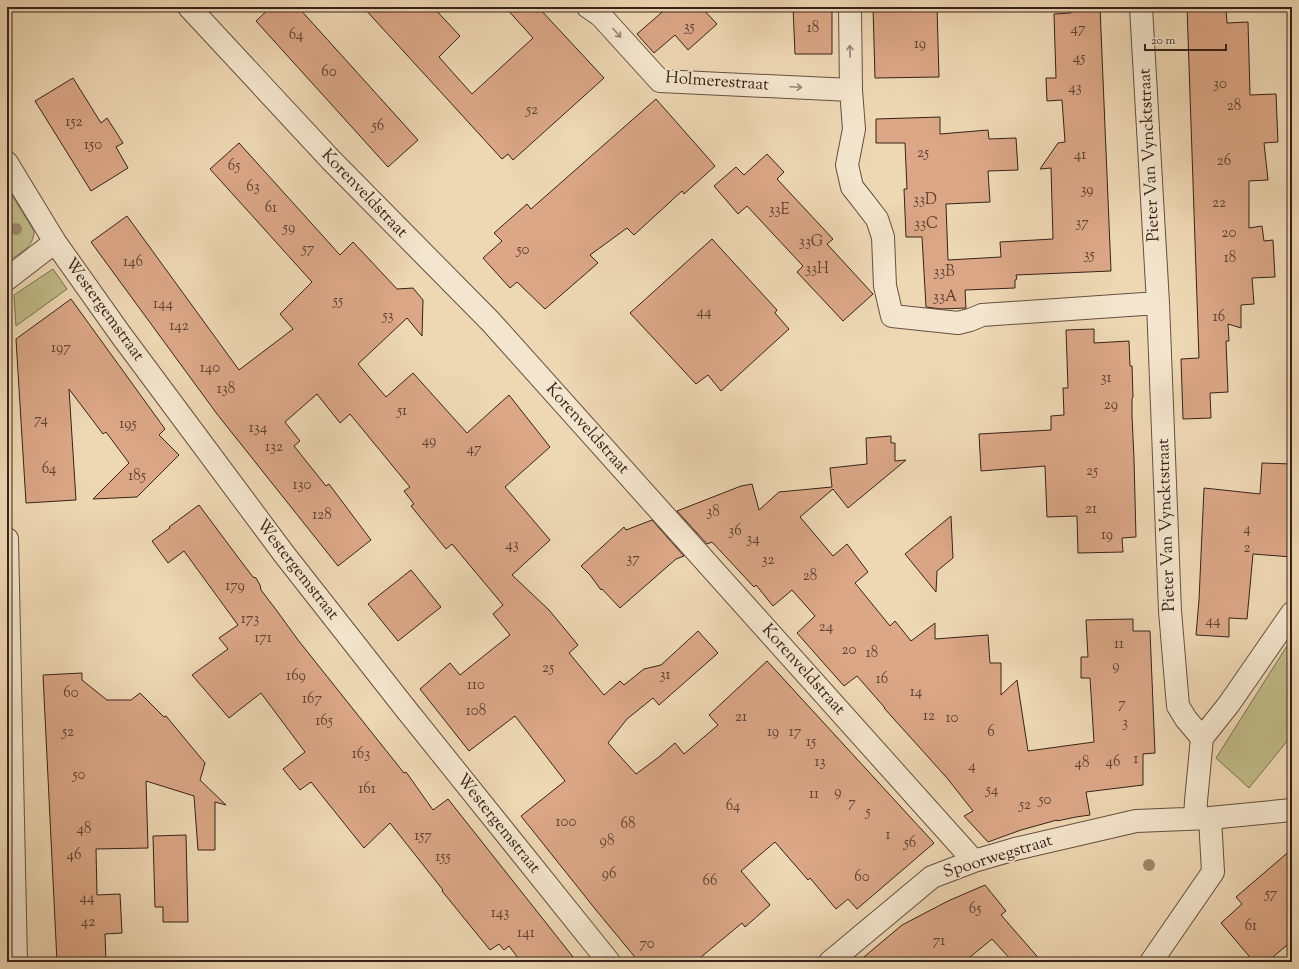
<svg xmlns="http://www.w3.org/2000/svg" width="1299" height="969" font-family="'Sorts Mill Goudy',serif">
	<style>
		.green { fill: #bfbc89; stroke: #7c6f50 }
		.building { fill: #dba787; stroke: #382218 }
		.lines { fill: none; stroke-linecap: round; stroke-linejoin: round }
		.minor-casing { stroke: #66503f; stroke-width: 24 }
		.minor { stroke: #f4e6ce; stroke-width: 22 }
		.tree { fill: #9d896e }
		.oneway { stroke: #968473 }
		.labels { text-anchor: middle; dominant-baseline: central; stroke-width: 3.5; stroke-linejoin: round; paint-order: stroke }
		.number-label { font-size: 15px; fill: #614334 }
		.street-label { font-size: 17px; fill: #382218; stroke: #f4e6ce }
	</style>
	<rect width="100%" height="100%" fill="#eed8b4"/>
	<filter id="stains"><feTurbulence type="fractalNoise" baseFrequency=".005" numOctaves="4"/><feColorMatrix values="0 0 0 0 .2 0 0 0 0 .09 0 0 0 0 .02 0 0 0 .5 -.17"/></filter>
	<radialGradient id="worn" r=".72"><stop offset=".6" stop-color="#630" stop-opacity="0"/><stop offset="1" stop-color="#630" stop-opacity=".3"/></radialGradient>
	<path class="green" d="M7,187L34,231C34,248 19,253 7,262Z
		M53,269L67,289L16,326L14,295Z
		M1292,638V735L1249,788L1216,758Z"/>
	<path class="building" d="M271,7H298L418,140L388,167L256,21Z
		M363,7H433L460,36L439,57L472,94L533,38L505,7H538L604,78L513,160L508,154L502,159Z
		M668,7H701L717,24L688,50L675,35L654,53L637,34Z
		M793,7H832V54H795Z
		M873,7H937L939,77L875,78Z
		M1070,7H1100L1111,271L1016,275L1017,279L1015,280V288L965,290L966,308L941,309L926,307L922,237H906L904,189H907L905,143H876V119L940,117V134L988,130L989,139L1016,138L1018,170L988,171L990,202L946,204L948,260L1001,257L1000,242L1053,239L1051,168L1040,169L1058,143L1065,142L1062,100L1047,101L1046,78H1056L1054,14L1071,13Z
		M1187,7H1226L1227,23L1248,22L1250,95L1276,94L1278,142L1264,143L1268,180L1249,181V228L1262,226L1264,241L1273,240L1275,277L1252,278L1254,304L1241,305V328L1228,324L1229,341H1226L1228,392L1210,393L1211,418L1183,419L1181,359L1199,358Z
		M73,78L101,123L107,118L123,143L116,147L128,168L91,191L35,101Z
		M656,99L715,166L684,194L682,191L634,235L627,228L590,255L598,263L545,309L517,282L510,288L483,258L502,241L494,233L527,204L531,209Z
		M239,143L340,255L353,242L397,289L413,288L423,300L422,336L407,318L358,364L386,397L413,373L467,433L509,395L550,447L505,487L550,540L512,575L549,610L578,645L569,653L604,695L620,681L624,685L644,669L661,665L698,631L718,653L659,705L653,698L627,719L608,743L636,774L659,757L675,743L684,754L718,725L709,715L767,661L934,843L857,909L848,899L836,909L810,878L808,880L775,842L741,871L770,905L745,927L742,923L695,962H639L596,910L521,816L565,781L515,716L469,751L420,689L450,663L460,675L510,635L493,614L503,605L452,544L446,549L411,506L414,504L404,491L410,487L350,414L340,423L317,394L285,422L300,441L294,446L326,486L329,484L371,540L338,566L217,414L91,242L127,216L239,370L293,329L280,314L312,282L210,169Z
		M767,154L784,172L777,179L833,239L827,244L873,294L843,321L797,272L803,266L747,206L738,214L714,186L736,167L744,175Z
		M712,239L777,310L775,313L789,329L721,391L708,375L696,384L630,313Z
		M71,299L165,429L159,435L179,455L137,497L93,499L129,463L106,432L103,434L69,389L76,500L26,503L16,339Z
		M1094,329V343L1129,341L1130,366H1132L1133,397L1132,399V416L1134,459L1136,537L1122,538L1123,552L1078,553L1077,516L1047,517L1045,466L981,471L979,434L1051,430V416L1064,415L1063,388H1068L1066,330Z
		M891,436V443H895V461L906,460L848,508L833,489L800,517L833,556L847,544L868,572L855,583L890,626L895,621L911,641L935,623V639L988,635L990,663H1001V695L1017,680L1028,751L1094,742L1090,678H1081V657H1088L1086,620L1133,619V631H1150L1155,753L1143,754V785L1086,792L1090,815L1076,817L1057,821V820L1021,830L988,842L964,816L973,811L947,778L884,708H885L857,676L844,686L797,633L815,616L792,590L773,606L756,585L754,587L712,542L707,544L677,511L741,486L752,484L759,510L779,492L832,487L830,468L867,464L866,438Z
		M1262,463L1292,464V557L1253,554L1247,619L1229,618V637L1196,635L1199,600L1204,488L1260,494Z
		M199,505L240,560L253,577L256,578L260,585L261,590L277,611L298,640L404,773L406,772L433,810L448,799L577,962H521L509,946L504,950L499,944L490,950L442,891L443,890L390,823L364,848L311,782L300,790L283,769L305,752L261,693L229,718L192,675L228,649L219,638L238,625L184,551L168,563L152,541L170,528L169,527Z
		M951,516L953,558L937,571L936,592L905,554Z
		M652,520L684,556L676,559L620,608L602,589L601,590L590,575L581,566L624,527L626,530Z
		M411,570L441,607L398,641L368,604Z
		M82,673V680L107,700H131L140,693L164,717L166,716L205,763L200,780L226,805L215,802V850H198L194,796L146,781L148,848L96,849L97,895L120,894L122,933L105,934L106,962H57L43,675Z
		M186,835L188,922H163V907H155L153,836Z
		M1292,849V941L1267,962H1254L1221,923L1242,904L1236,897Z
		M985,885L1006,911L1001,915L1042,962H1013L992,939L964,962H858L902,925L948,901Z"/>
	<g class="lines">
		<g class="minor-casing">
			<path id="minor" d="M189,7L331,160L490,321L974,861
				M588,7L601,16L660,81L851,90
				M850,7L851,90L854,129L847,165L852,187L860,197L877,219L883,237L885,286L892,316L958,323L970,320L982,315L1158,303
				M1141,7L1158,303L1170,611L1178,706L1186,719L1202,738
				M7,163L55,242L121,335L284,554L405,708L609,962
				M7,279L55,242
				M7,539L16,962
				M1195,818L1196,801L1202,738L1229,704L1292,613
				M830,962L932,877L974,861L1015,849L1136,821L1210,818
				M1151,962L1213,872L1210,818L1292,810"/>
		</g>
		<use href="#minor" class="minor"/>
	</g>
	<g class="tree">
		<circle cx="16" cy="229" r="6"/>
		<circle cx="1149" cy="865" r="6"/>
	</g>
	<defs><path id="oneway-shaft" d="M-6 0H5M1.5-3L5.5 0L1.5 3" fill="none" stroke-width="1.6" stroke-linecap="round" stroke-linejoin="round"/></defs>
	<g class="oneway">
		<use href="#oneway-shaft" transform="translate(617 33) rotate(48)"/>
		<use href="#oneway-shaft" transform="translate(850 51) rotate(-92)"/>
		<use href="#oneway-shaft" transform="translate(796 87) rotate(3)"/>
	</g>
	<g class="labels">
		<g class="number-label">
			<text x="689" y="27">35</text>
			<text x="813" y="28">18</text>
			<text x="1078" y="29">47</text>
			<text x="296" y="35">64</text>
			<text x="920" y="44">19</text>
			<text x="1079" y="58">45</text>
			<text x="329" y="72">60</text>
			<text x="1220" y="84">30</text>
			<text x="1075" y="88">43</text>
			<text x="1234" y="106">28</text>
			<text x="532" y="110">52</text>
			<text x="74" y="122">152</text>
			<text x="378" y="126">56</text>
			<text x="93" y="145">150</text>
			<text x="923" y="153">25</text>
			<text x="1080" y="155">41</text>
			<text x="1224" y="161">26</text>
			<text x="234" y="166">65</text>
			<text x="253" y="187">63</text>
			<text x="1087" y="190">39</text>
			<text x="925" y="200">33D</text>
			<text x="1219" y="203">22</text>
			<text x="271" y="208">61</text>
			<text x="779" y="210">33E</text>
			<text x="1082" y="223">37</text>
			<text x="926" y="224">33C</text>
			<text x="289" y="228">59</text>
			<text x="1229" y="233">20</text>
			<text x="811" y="242">33G</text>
			<text x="308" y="249">57</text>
			<text x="523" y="250">50</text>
			<text x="1089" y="255">35</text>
			<text x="1230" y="258">18</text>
			<text x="133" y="262">146</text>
			<text x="817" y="269">33H</text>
			<text x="944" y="272">33B</text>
			<text x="945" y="297">33A</text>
			<text x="338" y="301">55</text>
			<text x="163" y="304">144</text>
			<text x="704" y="312">44</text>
			<text x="388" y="316">53</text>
			<text x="1219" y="317">16</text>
			<text x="179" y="326">142</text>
			<text x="61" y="348">197</text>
			<text x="210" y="368">140</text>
			<text x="1106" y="378">31</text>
			<text x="226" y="389">138</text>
			<text x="1111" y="405">29</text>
			<text x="402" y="411">51</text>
			<text x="41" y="420">74</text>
			<text x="128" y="424">195</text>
			<text x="258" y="428">134</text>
			<text x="429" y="441">49</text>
			<text x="274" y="447">132</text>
			<text x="474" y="449">47</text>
			<text x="49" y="469">64</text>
			<text x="1092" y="471">25</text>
			<text x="137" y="476">185</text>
			<text x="302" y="485">130</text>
			<text x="1091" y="509">21</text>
			<text x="713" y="512">38</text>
			<text x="322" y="515">128</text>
			<text x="1247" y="529">4</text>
			<text x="735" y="531">36</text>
			<text x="1107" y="535">19</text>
			<text x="753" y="539">34</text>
			<text x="512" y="545">43</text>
			<text x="1247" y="548">2</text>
			<text x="633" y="559">37</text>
			<text x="768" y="560">32</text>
			<text x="810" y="576">28</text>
			<text x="235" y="586">179</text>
			<text x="250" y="619">173</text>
			<text x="1213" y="621">44</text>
			<text x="826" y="627">24</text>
			<text x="263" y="638">171</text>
			<text x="1119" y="644">11</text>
			<text x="849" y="650">20</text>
			<text x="872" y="653">18</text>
			<text x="1116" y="666">9</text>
			<text x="548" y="668">25</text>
			<text x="665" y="675">31</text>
			<text x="296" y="676">169</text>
			<text x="882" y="679">16</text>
			<text x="476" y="685">110</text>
			<text x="916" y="692">14</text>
			<text x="71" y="693">60</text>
			<text x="312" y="699">167</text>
			<text x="1122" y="704">7</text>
			<text x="476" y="711">108</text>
			<text x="929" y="716">12</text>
			<text x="741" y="717">21</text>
			<text x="952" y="718">10</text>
			<text x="324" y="721">165</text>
			<text x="1125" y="723">3</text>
			<text x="68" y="732">52</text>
			<text x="773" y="732">19</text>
			<text x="795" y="732">17</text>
			<text x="991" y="732">6</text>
			<text x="811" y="742">15</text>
			<text x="361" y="754">163</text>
			<text x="1136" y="759">1</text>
			<text x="820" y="762">13</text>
			<text x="1113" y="762">46</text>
			<text x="1082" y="763">48</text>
			<text x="972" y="766">4</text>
			<text x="79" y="775">50</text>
			<text x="367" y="789">161</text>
			<text x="992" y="790">54</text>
			<text x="838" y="792">9</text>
			<text x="814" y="794">11</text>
			<text x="1045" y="800">50</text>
			<text x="852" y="803">7</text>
			<text x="1025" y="805">52</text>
			<text x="733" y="806">64</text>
			<text x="868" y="812">5</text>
			<text x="566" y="822">100</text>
			<text x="628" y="824">68</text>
			<text x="84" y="829">48</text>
			<text x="888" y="835">1</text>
			<text x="423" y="836">157</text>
			<text x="607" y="841">98</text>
			<text x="910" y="843">56</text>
			<text x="74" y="855">46</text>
			<text x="443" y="857">155</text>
			<text x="609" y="874">96</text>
			<text x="862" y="877">60</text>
			<text x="710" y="881">66</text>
			<text x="1271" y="894">57</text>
			<text x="87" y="898">44</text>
			<text x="975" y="909">65</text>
			<text x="500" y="913">143</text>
			<text x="88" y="922">42</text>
			<text x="1251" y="926">61</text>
			<text x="526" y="933">141</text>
			<text x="939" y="941">71</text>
			<text x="647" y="944">70</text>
		</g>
		<g class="street-label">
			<text transform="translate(717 82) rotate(4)">Holmerestraat</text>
			<text transform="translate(1150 155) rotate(-93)">Pieter Van Vyncktstraat</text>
			<text transform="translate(364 194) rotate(46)">Korenveldstraat</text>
			<text transform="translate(104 310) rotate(54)">Westergemstraat</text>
			<text transform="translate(587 429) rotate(48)">Korenveldstraat</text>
			<text transform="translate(1167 525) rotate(-92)">Pieter Van Vyncktstraat</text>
			<text transform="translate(297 570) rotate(52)">Westergemstraat</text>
			<text transform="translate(803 670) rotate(48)">Korenveldstraat</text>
			<text transform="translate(498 824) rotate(51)">Westergemstraat</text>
			<text transform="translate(998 857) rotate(-17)">Spoorwegstraat</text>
		</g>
	</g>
	<rect width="1299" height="969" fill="none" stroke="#eed8b4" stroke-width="24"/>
	<rect x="8" y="8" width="1283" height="953" fill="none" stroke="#382218" stroke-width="2"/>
	<rect x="12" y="12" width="1275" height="945" fill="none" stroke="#382218"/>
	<path d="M1145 44v6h81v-6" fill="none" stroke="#382218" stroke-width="2"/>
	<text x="1151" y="44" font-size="12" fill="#382218" stroke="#f4e6ce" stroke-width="3" paint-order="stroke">20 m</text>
	<rect width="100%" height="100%" filter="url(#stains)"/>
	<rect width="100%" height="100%" fill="url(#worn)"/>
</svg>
